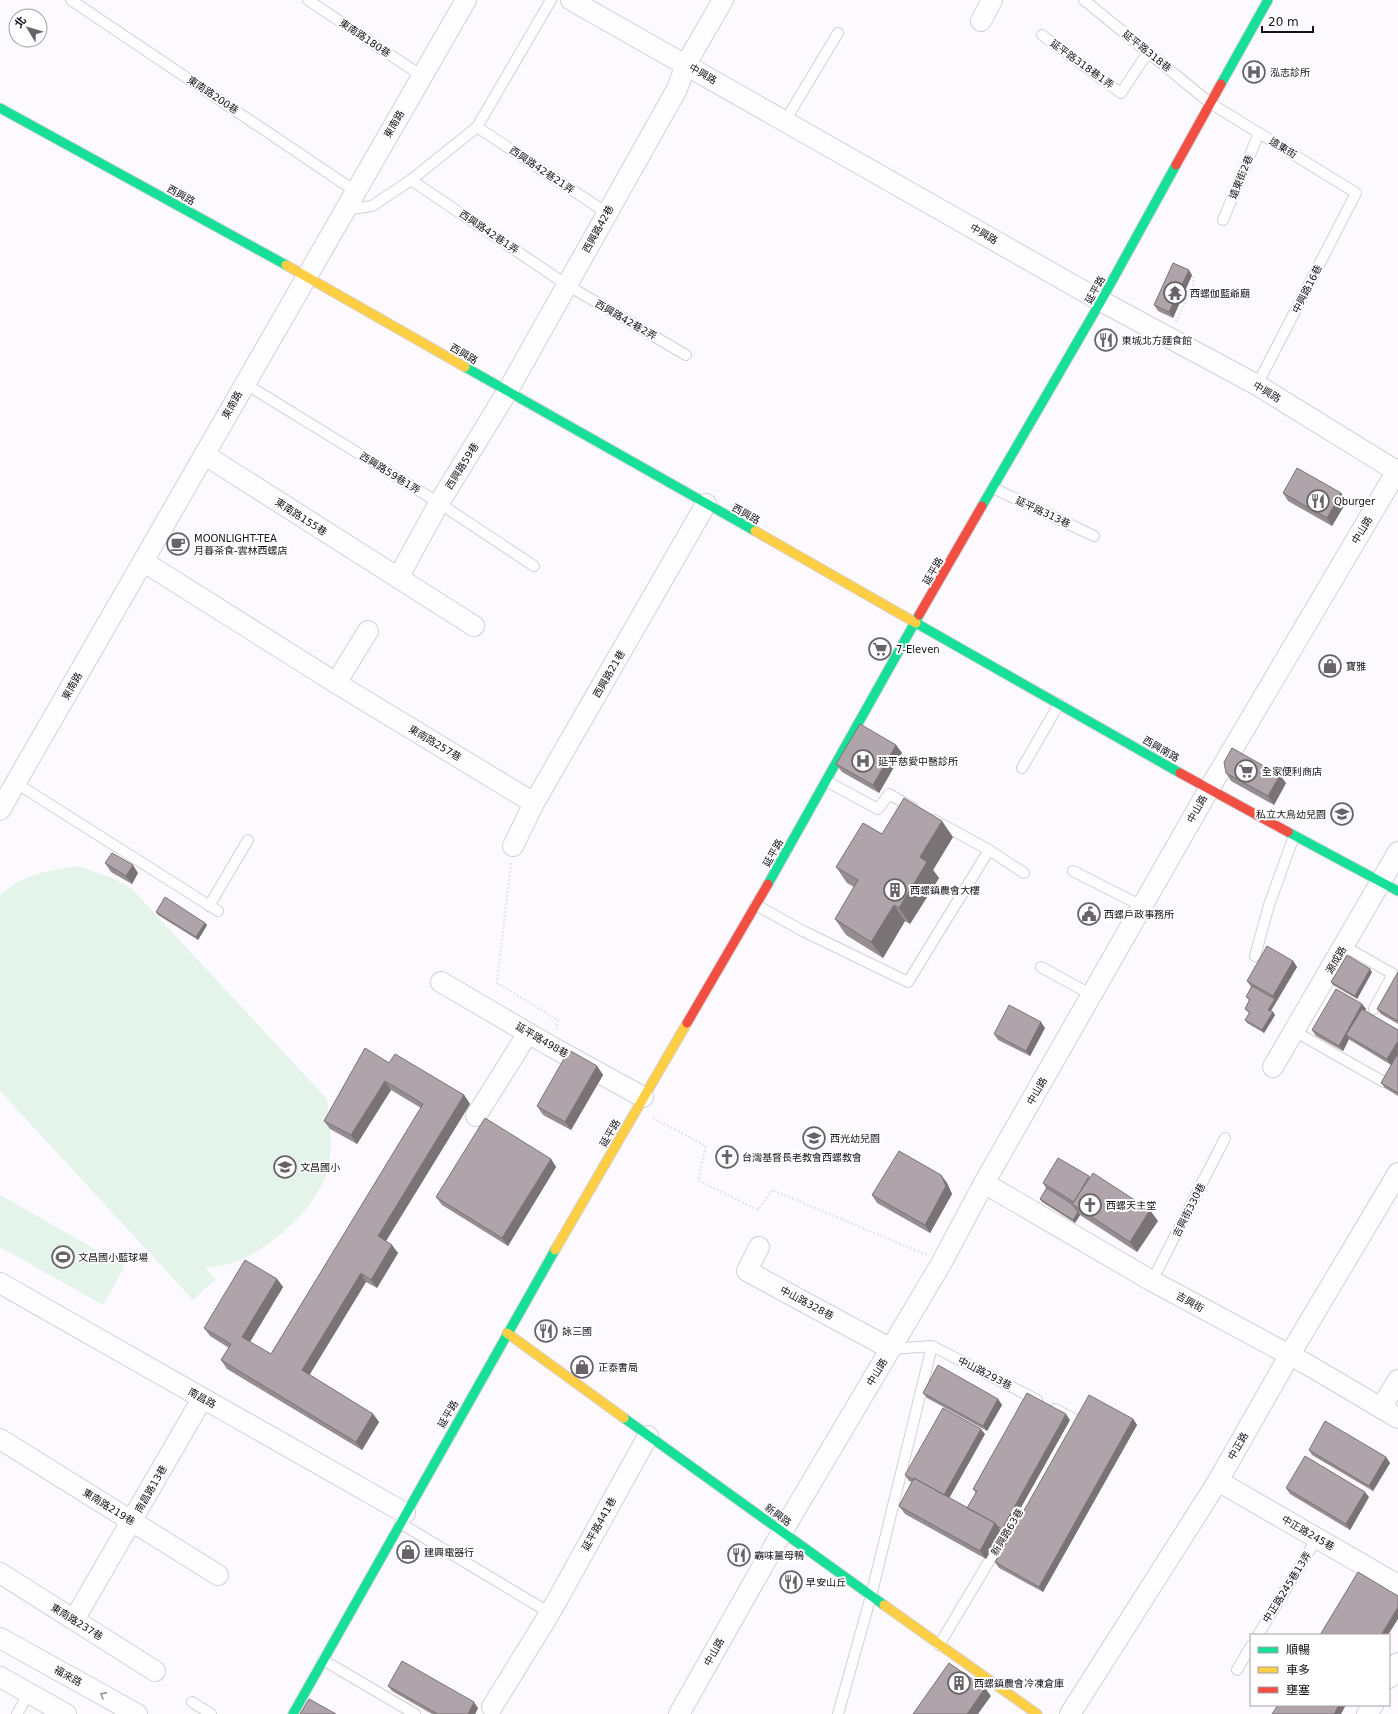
<svg xmlns="http://www.w3.org/2000/svg" width="1398" height="1714" font-family="'DejaVu Sans','Noto Sans TC',sans-serif">
	<style>
		.green { fill: #e4f4eb }
		.lines { fill: none; stroke-linecap: round; stroke-linejoin: round }
		.lane-casing { stroke: #d4d0d8; stroke-width: 12 }
		.street-casing { stroke: #d4d0d8; stroke-width: 22 }
		.fast-casing { stroke: #d4d0d8; stroke-width: 11 }
		.slow-casing { stroke: #d4d0d8; stroke-width: 11 }
		.jam-casing { stroke: #d4d0d8; stroke-width: 11 }
		.path { stroke: #e6e6e6; stroke-width: 2.5; stroke-dasharray: 2 2; stroke-linecap: butt }
		.lane { stroke: #fffeff; stroke-width: 10 }
		.street { stroke: #fffeff; stroke-width: 20 }
		.fast { stroke: #16e098; stroke-width: 9 }
		.slow { stroke: #ffcf43; stroke-width: 9 }
		.jam { stroke: #f24e42; stroke-width: 9 }
		.wall { fill: #968d91 }
		.shaded-wall { fill: #7a7376 }
		.building { fill: #afa4a9; stroke: #7a7376 }
		.oneway { stroke: #979398 }
		.labels { text-anchor: middle; dominant-baseline: central; stroke-width: 4; stroke-linejoin: round; paint-order: stroke }
		.street-label { font-size: 10px; fill: #18111b; stroke: #fff }
		.poi-label { font-size: 10px; fill: #18111b; stroke: #fff; text-anchor: start }
	</style>
	<rect width="100%" height="100%" fill="#fcfafe"/>
	<path class="green" d="M78,866L115,879L132,889L327,1099C329,1119 333,1143 329,1163C322,1204 275,1245 238,1261C229,1265 216,1266 205,1268L216,1279L193,1300L0,1091V895C20,875 50,870 78,866Z
		M0,1195L125,1266L103,1305L0,1247Z"/>
	<g class="lines">
		<g class="lane-casing">
			<path id="lane" d="M71,0L355,191
				M308,0L422,76
				M1084,0L1210,103L1356,193L1257,385
				M1042,35L1121,93L1148,52
				M785,121L838,33
				M477,127L607,213
				M411,180L567,285L686,355
				M344,210L372,206L411,180L477,127L551,0
				M1223,220L1259,133
				M244,383L439,503L534,566
				M993,488L1094,536
				M1022,768L1059,704
				M826,781L878,809L889,794L913,808
				M16,783L218,911
				M989,850L1024,873
				M1073,871L1142,906
				M756,905L803,931L908,982L989,850L934,820
				M209,906L248,840
				M1344,946L1393,974L1374,1009
				M1255,956L1269,905L1294,836
				M1041,967L1092,995
				M1294,1031L1384,1082
				M1152,1281L1225,1138
				M891,1349L932,1346L1037,1400
				M400,1523L550,1613
				M1258,1635L1317,1538
				M939,1645L1074,1419L1055,1409
				M323,1660L415,1714
				M1237,1670L1251,1646
				M192,1702L211,1714
				M17,1714L29,1693
				M838,1714L871,1596L932,1346"/>
		</g>
		<g class="street-casing">
			<path id="street" d="M571,0L1101,301L1257,385L1398,472
				M981,21L992,0
				M205,455L474,626
				M144,562L336,683L534,803
				M398,578L439,503L507,392L677,89L686,64L723,0
				M336,683L368,631
				M0,810L466,0
				M513,846L534,803L706,504
				M441,982L552,1047L643,1097
				M1273,1067L1398,852
				M476,1116L528,1033
				M984,1183L1152,1281L1310,1366L1398,1418
				M759,1247L747,1271L891,1349
				M0,1283L405,1513
				M1381,1408L1398,1380
				M0,1439L218,1575
				M1218,1481L1398,1585
				M0,1573L155,1671
				M74,1620L202,1399
				M0,1638L137,1714
				M0,1677L66,1714
				M1389,1678L1398,1663
				M492,1707L550,1613L648,1436
				M679,1714L782,1532L942,1262L984,1183L1209,789L1398,469
				M1070,1714L1218,1481L1289,1356L1398,1173
				M1367,1714L1373,1705"/>
		</g>
		<g class="fast-casing">
			<path id="fast" d="M1221,84L1268,0
				M0,108L286,265
				M465,367L755,531
				M982,506L1101,301L1176,165
				M916,623L1180,773
				M1288,832L1398,891
				M768,884L919,615
				M624,1418L884,1605
				M293,1714L555,1250"/>
		</g>
		<g class="slow-casing">
			<path id="slow" d="M286,265L465,367
				M755,531L916,623
				M555,1250L687,1023
				M507,1333L624,1418
				M884,1605L1037,1714"/>
		</g>
		<g class="jam-casing">
			<path id="jam" d="M1176,165L1221,84
				M919,615L982,506
				M1180,773L1288,832
				M687,1023L768,884"/>
		</g>
		<path class="path" d="M1176,322L1194,283L1192,275
			M511,863L497,983L558,1020L556,1029
			M653,1118L706,1146L698,1180L758,1210L772,1190L927,1255"/>
		<use href="#lane" class="lane"/>
		<use href="#street" class="street"/>
		<use href="#fast" class="fast"/>
		<use href="#slow" class="slow"/>
		<use href="#jam" class="jam"/>
	</g>
	<path class="wall" d="M1192,275L1173,318L1158,311L1154,305Z
		M1283,493H1341L1347,501L1332,526L1288,501Z
		M896,745L902,753L879,793L842,772L836,764Z
		M1226,773L1286,783L1274,805L1231,781Z
		M882,834L953,837L933,870L939,878L910,924L905,921L883,958L846,935L835,919L854,887L847,883L836,867Z
		M105,863L138,873L132,884L111,872Z
		M156,912L205,923L207,925L198,940L158,915Z
		M1293,961L1297,967L1271,1011L1273,1012L1275,1015L1264,1033L1247,1023L1245,1020L1249,1013L1245,1009L1249,1000L1246,997L1251,987L1247,981Z
		M1372,972L1357,999L1333,985L1331,982Z
		M1398,972V1024L1381,1014L1377,1009Z
		M1362,1004L1366,1009L1365,1011L1398,1030V1096L1385,1088L1381,1083L1398,1053L1391,1065L1350,1040L1349,1039L1343,1051L1316,1036L1312,1030Z
		M1045,1028L1030,1056L998,1040L994,1034Z
		M389,1063L464,1095L470,1104L386,1241L398,1253L377,1288L366,1282L309,1375L373,1414L379,1422L362,1450L227,1369L221,1360L229,1348L210,1336L204,1328L277,1279L283,1287L250,1342L271,1354L421,1108L391,1090L357,1144L330,1129L324,1121Z
		M597,1066L603,1075L571,1130L543,1115L537,1106Z
		M551,1159L556,1167L508,1246L442,1205L436,1197Z
		M941,1175L947,1183L952,1194L930,1233L877,1203L872,1195Z
		M1090,1177L1158,1221L1137,1252L1080,1215L1075,1223L1042,1202L1040,1199L1046,1188L1043,1183Z
		M923,1393L998,1399L1002,1405L987,1431L927,1398Z
		M1133,1419L1137,1425L1043,1592L999,1568L995,1562Z
		M1070,1420L1006,1534L1001,1532L986,1559L905,1514L899,1506L912,1482L909,1481L905,1475L985,1434L949,1498L967,1508L976,1493L973,1489Z
		M1309,1450L1386,1457L1390,1463L1373,1491L1312,1455Z
		M1286,1488L1369,1497L1350,1530L1290,1494Z
		M388,1686L478,1708L475,1714H432L392,1691Z"/>
	<path class="shaded-wall" d="M1189,270L1192,275L1173,318L1169,312Z
		M1341,493L1347,501L1332,526L1327,518Z
		M896,745L902,753L879,793L873,785Z
		M1280,775L1286,783L1274,805L1268,796Z
		M942,821L953,837L933,870L939,878L910,924L899,908L920,857Z
		M133,865L138,873L132,884L126,876Z
		M894,905L905,921L883,958L871,942Z
		M205,923L207,925L198,940L196,937Z
		M1293,961L1297,967L1270,1012L1268,1010L1275,999L1273,996Z
		M1370,969L1372,972L1357,999L1355,996Z
		M1362,1004L1366,1009L1350,1037L1346,1035L1349,1039L1343,1051L1339,1046Z
		M1273,1012L1275,1015L1264,1033L1262,1030Z
		M1041,1022L1045,1028L1030,1056L1026,1051Z
		M1398,1041V1053L1391,1065L1387,1059Z
		M597,1066L603,1075L571,1130L565,1122Z
		M385,1081L391,1090L357,1144L351,1135Z
		M464,1095L470,1104L384,1244L378,1236Z
		M551,1159L556,1167L508,1246L502,1238Z
		M941,1175L947,1183L952,1194L930,1233L925,1225Z
		M1150,1210L1158,1221L1137,1252L1130,1242Z
		M1078,1212L1080,1215L1075,1223L1073,1220Z
		M392,1245L398,1253L377,1288L371,1280Z
		M361,1273L366,1282L307,1379L302,1370Z
		M277,1279L283,1287L248,1345L242,1337Z
		M998,1399L1002,1405L987,1431L983,1426Z
		M373,1414L379,1422L362,1450L356,1442Z
		M1066,1414L1070,1420L1006,1534L1002,1529Z
		M1133,1419L1137,1425L1043,1592L1039,1587Z
		M981,1429L985,1434L947,1502L943,1496Z
		M1386,1457L1390,1463L1373,1491L1369,1486Z
		M1365,1492L1369,1497L1350,1530L1346,1524Z
		M995,1523L1001,1532L986,1559L980,1551Z
		M1398,1607V1619L1388,1635H1381Z
		M985,1688L991,1696L978,1714H967Z
		M474,1702L478,1708L475,1714H468Z
		M1339,1705H1346L1341,1714H1334Z"/>
	<path class="building" d="M1173,263L1189,270L1169,312L1154,305Z
		M1297,468L1341,493L1327,518L1283,493Z
		M860,724L896,745L873,785L836,764Z
		M1232,748L1280,775L1268,796L1226,773L1224,762Z
		M904,798L942,821L920,857L927,862L899,908L894,905L871,942L835,919L858,880L836,867L863,823L882,834Z
		M112,853L133,865L126,876L105,863Z
		M165,897L205,923L196,937L156,912Z
		M1267,946L1293,961L1273,996L1247,981Z
		M1347,955L1370,969L1355,996L1331,982Z
		M1398,972V1021L1377,1009Z
		M1252,986L1275,999L1268,1010L1273,1012L1262,1030L1245,1020L1250,1012L1245,1009L1250,999L1246,997Z
		M1336,989L1362,1004L1339,1046L1312,1030Z
		M1009,1005L1041,1022L1026,1051L994,1034Z
		M1362,1009L1398,1030V1041L1387,1059L1346,1035Z
		M365,1048L389,1063L395,1054L464,1095L378,1236L392,1245L371,1280L361,1273L302,1370L373,1414L356,1442L221,1360L231,1344L204,1328L245,1260L277,1279L242,1337L271,1354L423,1104L385,1081L351,1135L324,1121Z
		M569,1050L597,1066L565,1122L537,1106Z
		M1398,1053V1093L1381,1083Z
		M485,1118L551,1159L502,1238L436,1197Z
		M899,1151L941,1175L946,1186L925,1225L872,1195Z
		M1058,1158L1089,1176L1074,1202L1043,1183Z
		M1093,1173L1150,1210L1130,1242L1072,1204Z
		M1047,1188L1072,1204L1078,1212L1073,1220L1040,1199Z
		M938,1365L998,1399L983,1426L923,1393Z
		M1027,1393L1066,1414L1002,1529L997,1526L995,1523L967,1508L977,1491L973,1489Z
		M1089,1395L1133,1419L1039,1587L995,1562Z
		M943,1408L981,1429L944,1495L914,1478V1480L905,1475Z
		M1325,1421L1386,1457L1369,1486L1309,1450Z
		M1305,1456L1365,1492L1346,1524L1286,1488Z
		M914,1478L995,1523L980,1551L899,1506Z
		M1358,1572L1398,1596V1607L1381,1635H1320Z
		M402,1661L474,1702L468,1714H438L388,1686Z
		M949,1663L985,1688L967,1714H913Z
		M309,1699L336,1714H300Z
		M1278,1705H1339L1334,1714H1272Z"/>
	<defs><path id="oneway-chevron" d="M-2-3.5L2.5 0L-2 3.5" fill="none" stroke-width="1.6" stroke-linecap="round" stroke-linejoin="round"/></defs>
	<use class="oneway" href="#oneway-chevron" transform="translate(103 1695) rotate(-151)"/>
	<defs>
		<g id="hospital-ring" transform="scale(1.15)"><circle r="9.5" fill="#fff" stroke="#68636a" stroke-width="1.5"/><path d="M-5-5h3v3.5h4V-5h3V5h-3V1.5h-4V5h-3Z" fill="#68636a"/></g>
		<g id="temple-ring" transform="scale(1.15)"><circle r="9.5" fill="#fff" stroke="#68636a" stroke-width="1.5"/><path d="M0-6L5-2H3V0L6.5 2.5H4V6H1.5V3h-3V6H-4V2.5H-6.5L-3 0V-2H-5Z" fill="#68636a"/></g>
		<g id="restaurant-ring" transform="scale(1.15)"><circle r="9.5" fill="#fff" stroke="#68636a" stroke-width="1.5"/><path d="M-5-6h1v4h1v-4h1v4h1v-4h1v5L-1.5 .5V6h-2V.5L-5-1ZM5-6V6H3V1.5H1.5Q1.5-4 5-6Z" fill="#68636a"/></g>
		<g id="cafe-ring" transform="scale(1.15)"><circle r="9.5" fill="#fff" stroke="#68636a" stroke-width="1.5"/><path d="M-5.5-4.5H6V0H3Q3 3.5 0 3.5H-2.5Q-5.5 3.5-5.5 0ZM3-3.2v2h1.7v-2ZM-6 4.5H4V6H-6Z" fill="#68636a"/></g>
		<g id="supermarket-ring" transform="scale(1.15)"><circle r="9.5" fill="#fff" stroke="#68636a" stroke-width="1.5"/><path d="M-6-5.5h2.5l.6 2H6L4.5 2H-2.5L-4.4-4H-6ZM-1.5 3.2a1.3 1.3 0 1 0 .1 0ZM3 3.2a1.3 1.3 0 1 0 .1 0Z" fill="#68636a"/></g>
		<g id="shop-ring" transform="scale(1.15)"><circle r="9.5" fill="#fff" stroke="#68636a" stroke-width="1.5"/><path d="M-5-2.5h2.3a2.7 3.5 0 0 1 5.4 0H5L5.5 6h-11ZM-1.5-2.5h3a1.5 2.3 0 0 0-3 0Z" fill="#68636a"/></g>
		<g id="school-ring" transform="scale(1.15)"><circle r="9.5" fill="#fff" stroke="#68636a" stroke-width="1.5"/><path d="M0-5L7-2L0 1L-7-2ZM-4 1L0 2.5L4 1V4Q0 6-4 4Z" fill="#68636a"/></g>
		<g id="building-ring" transform="scale(1.15)"><circle r="9.5" fill="#fff" stroke="#68636a" stroke-width="1.5"/><path d="M-4-6H4V6H1V3H-1V6H-4ZM-2.5-4.3h1.7v1.8h-1.7ZM.8-4.3h1.7v1.8H.8ZM-2.5-1h1.7V.8h-1.7ZM.8-1h1.7V.8H.8Z" fill="#68636a"/></g>
		<g id="civic-ring" transform="scale(1.15)"><circle r="9.5" fill="#fff" stroke="#68636a" stroke-width="1.5"/><path d="M-.6-6.5H3V-4.5H.6V-3L4-1V1h2V6H-6V1h2V-1L-.6-3ZM-1.2 2.5V6h2.4V2.5Z" fill="#68636a"/></g>
		<g id="church-ring" transform="scale(1.15)"><circle r="9.5" fill="#fff" stroke="#68636a" stroke-width="1.5"/><path d="M-1.2-6h2.4v3.5h3.3v2.4h-3.3V6h-2.4V-.1h-3.3v-2.4h3.3Z" fill="#68636a"/></g>
		<g id="stadium-ring" transform="scale(1.15)"><circle r="9.5" fill="#fff" stroke="#68636a" stroke-width="1.5"/><path d="M0-5a6.5 5 0 1 0 0 10a6.5 5 0 1 0 0-10ZM-3.5-1.8h7v3.6h-7Z" fill="#68636a"/></g>
	</defs>
	<g fill-rule="evenodd">
		<use href="#hospital-ring" x="1254" y="72"/>
		<use href="#temple-ring" x="1175" y="293"/>
		<use href="#restaurant-ring" x="1106" y="340"/>
		<use href="#restaurant-ring" x="1318" y="501"/>
		<use href="#cafe-ring" x="178" y="544"/>
		<use href="#supermarket-ring" x="880" y="649"/>
		<use href="#shop-ring" x="1330" y="666"/>
		<use href="#hospital-ring" x="863" y="761"/>
		<use href="#supermarket-ring" x="1246" y="771"/>
		<use href="#school-ring" x="1342" y="814"/>
		<use href="#building-ring" x="895" y="890"/>
		<use href="#civic-ring" x="1089" y="914"/>
		<use href="#school-ring" x="814" y="1138"/>
		<use href="#church-ring" x="727" y="1157"/>
		<use href="#school-ring" x="285" y="1167"/>
		<use href="#church-ring" x="1090" y="1205"/>
		<use href="#stadium-ring" x="63" y="1257"/>
		<use href="#restaurant-ring" x="546" y="1331"/>
		<use href="#shop-ring" x="582" y="1367"/>
		<use href="#shop-ring" x="408" y="1552"/>
		<use href="#restaurant-ring" x="739" y="1555"/>
		<use href="#restaurant-ring" x="791" y="1582"/>
		<use href="#building-ring" x="959" y="1683"/>
	</g>
	<g class="labels">
		<g class="street-label">
			<text transform="translate(365 38) rotate(34)">東南路180巷</text>
			<text transform="translate(1147 51) rotate(39)">延平路318巷</text>
			<text transform="translate(1082 64) rotate(36)">延平路318巷1弄</text>
			<text transform="translate(703 74) rotate(30)">中興路</text>
			<text transform="translate(213 95) rotate(34)">東南路200巷</text>
			<text transform="translate(394 124) rotate(-60)">東南路</text>
			<text transform="translate(1283 148) rotate(32)">遠東街</text>
			<text transform="translate(542 170) rotate(34)">西興路42巷21弄</text>
			<text transform="translate(1241 177) rotate(-68)">遠東街2巷</text>
			<text transform="translate(181 195) rotate(29)">西興路</text>
			<text transform="translate(598 229) rotate(-61)">西興路42巷</text>
			<text transform="translate(489 232) rotate(34)">西興路42巷1弄</text>
			<text transform="translate(984 234) rotate(30)">中興路</text>
			<text transform="translate(1307 289) rotate(-63)">中興路16巷</text>
			<text transform="translate(1095 290) rotate(-61)">延平路</text>
			<text transform="translate(626 320) rotate(30)">西興路42巷2弄</text>
			<text transform="translate(464 354) rotate(30)">西興路</text>
			<text transform="translate(1267 392) rotate(31)">中興路</text>
			<text transform="translate(232 405) rotate(-61)">東南路</text>
			<text transform="translate(462 466) rotate(-58)">西興路59巷</text>
			<text transform="translate(390 473) rotate(32)">西興路59巷1弄</text>
			<text transform="translate(1043 512) rotate(25)">延平路313巷</text>
			<text transform="translate(746 514) rotate(29)">西興路</text>
			<text transform="translate(301 517) rotate(33)">東南路155巷</text>
			<text transform="translate(1362 530) rotate(-59)">中山路</text>
			<text transform="translate(933 571) rotate(-60)">延平路</text>
			<text transform="translate(609 674) rotate(-60)">西興路21巷</text>
			<text transform="translate(72 686) rotate(-60)">東南路</text>
			<text transform="translate(435 743) rotate(31)">東南路257巷</text>
			<text transform="translate(1161 749) rotate(30)">西興南路</text>
			<text transform="translate(1197 809) rotate(-61)">中山路</text>
			<text transform="translate(773 853) rotate(-61)">延平路</text>
			<text transform="translate(1336 960) rotate(-60)">源成路</text>
			<text transform="translate(542 1040) rotate(30)">延平路498巷</text>
			<text transform="translate(1037 1091) rotate(-60)">中山路</text>
			<text transform="translate(610 1133) rotate(-60)">延平路</text>
			<text transform="translate(1189 1210) rotate(-63)">吉興街330巷</text>
			<text transform="translate(1190 1302) rotate(29)">吉興街</text>
			<text transform="translate(807 1303) rotate(28)">中山路328巷</text>
			<text transform="translate(877 1372) rotate(-59)">中山路</text>
			<text transform="translate(985 1373) rotate(27)">中山路293巷</text>
			<text transform="translate(202 1398) rotate(29)">南昌路</text>
			<text transform="translate(448 1414) rotate(-60)">延平路</text>
			<text transform="translate(1238 1446) rotate(-60)">中正路</text>
			<text transform="translate(151 1489) rotate(-60)">南昌路13巷</text>
			<text transform="translate(109 1507) rotate(32)">東南路219巷</text>
			<text transform="translate(778 1515) rotate(36)">新興路</text>
			<text transform="translate(599 1524) rotate(-61)">延平路441巷</text>
			<text transform="translate(1007 1532) rotate(-59)">新興路63巷</text>
			<text transform="translate(1308 1533) rotate(30)">中正路245巷</text>
			<text transform="translate(1287 1587) rotate(-58)">中正路245巷13弄</text>
			<text transform="translate(77 1622) rotate(32)">東南路237巷</text>
			<text transform="translate(714 1652) rotate(-61)">中山路</text>
			<text transform="translate(68 1676) rotate(29)">福來路</text>
		</g>
		<g class="poi-label">
			<text x="1270" y="72">泓志診所</text>
			<text x="1190" y="293">西螺伽藍爺廟</text>
			<text x="1122" y="340">東城北方麵食館</text>
			<text x="1334" y="501">Qburger</text>
			<text x="194" y="538">MOONLIGHT-TEA<tspan x="194" dy="12">月暮茶食-雲林西螺店</tspan></text>
			<text x="896" y="649">7-Eleven</text>
			<text x="1346" y="666">寶雅</text>
			<text x="878" y="761">延平慈愛中醫診所</text>
			<text x="1262" y="771">全家便利商店</text>
			<text x="1326" y="814" text-anchor="end">私立大鳥幼兒園</text>
			<text x="910" y="890">西螺鎮農會大樓</text>
			<text x="1104" y="914">西螺戶政事務所</text>
			<text x="830" y="1138">西光幼兒園</text>
			<text x="742" y="1157">台灣基督長老教會西螺教會</text>
			<text x="300" y="1167">文昌國小</text>
			<text x="1106" y="1205">西螺天主堂</text>
			<text x="78" y="1257">文昌國小藍球場</text>
			<text x="562" y="1331">詠三國</text>
			<text x="598" y="1367">正泰書局</text>
			<text x="424" y="1552">建興電器行</text>
			<text x="754" y="1555">霸味薑母鴨</text>
			<text x="806" y="1582">早安山丘</text>
			<text x="974" y="1683">西螺鎮農會冷凍倉庫</text>
		</g>
	</g>
	<rect x="1250" y="1634" width="140" height="72" fill="#ffffff" stroke="#a3a0a4"/>
	<rect x="1258" y="1647" width="20" height="6" fill="#16e098" stroke="#a3a0a4"/>
	<text x="1286" y="1654" font-size="12" fill="#18111b">順暢</text>
	<rect x="1258" y="1667" width="20" height="6" fill="#ffcf43" stroke="#a3a0a4"/>
	<text x="1286" y="1674" font-size="12" fill="#18111b">車多</text>
	<rect x="1258" y="1687" width="20" height="6" fill="#f24e42" stroke="#a3a0a4"/>
	<text x="1286" y="1694" font-size="12" fill="#18111b">壅塞</text>
	<g transform="translate(28 28) rotate(308)"><circle r="19" fill="#ffffff" stroke="#a3a0a4"/>
	<path d="M0-3L7 15L0 10L-7 15Z" fill="#68636a"/>
	<text y="-6" font-size="11" font-weight="bold" text-anchor="middle" fill="#18111b">北</text>
	</g>
	<path d="M1262 26v6h51v-6" fill="none" stroke="#18111b" stroke-width="2"/>
	<text x="1268" y="26" font-size="12" fill="#18111b" stroke="#ffffff" stroke-width="3" paint-order="stroke">20 m</text>
</svg>
